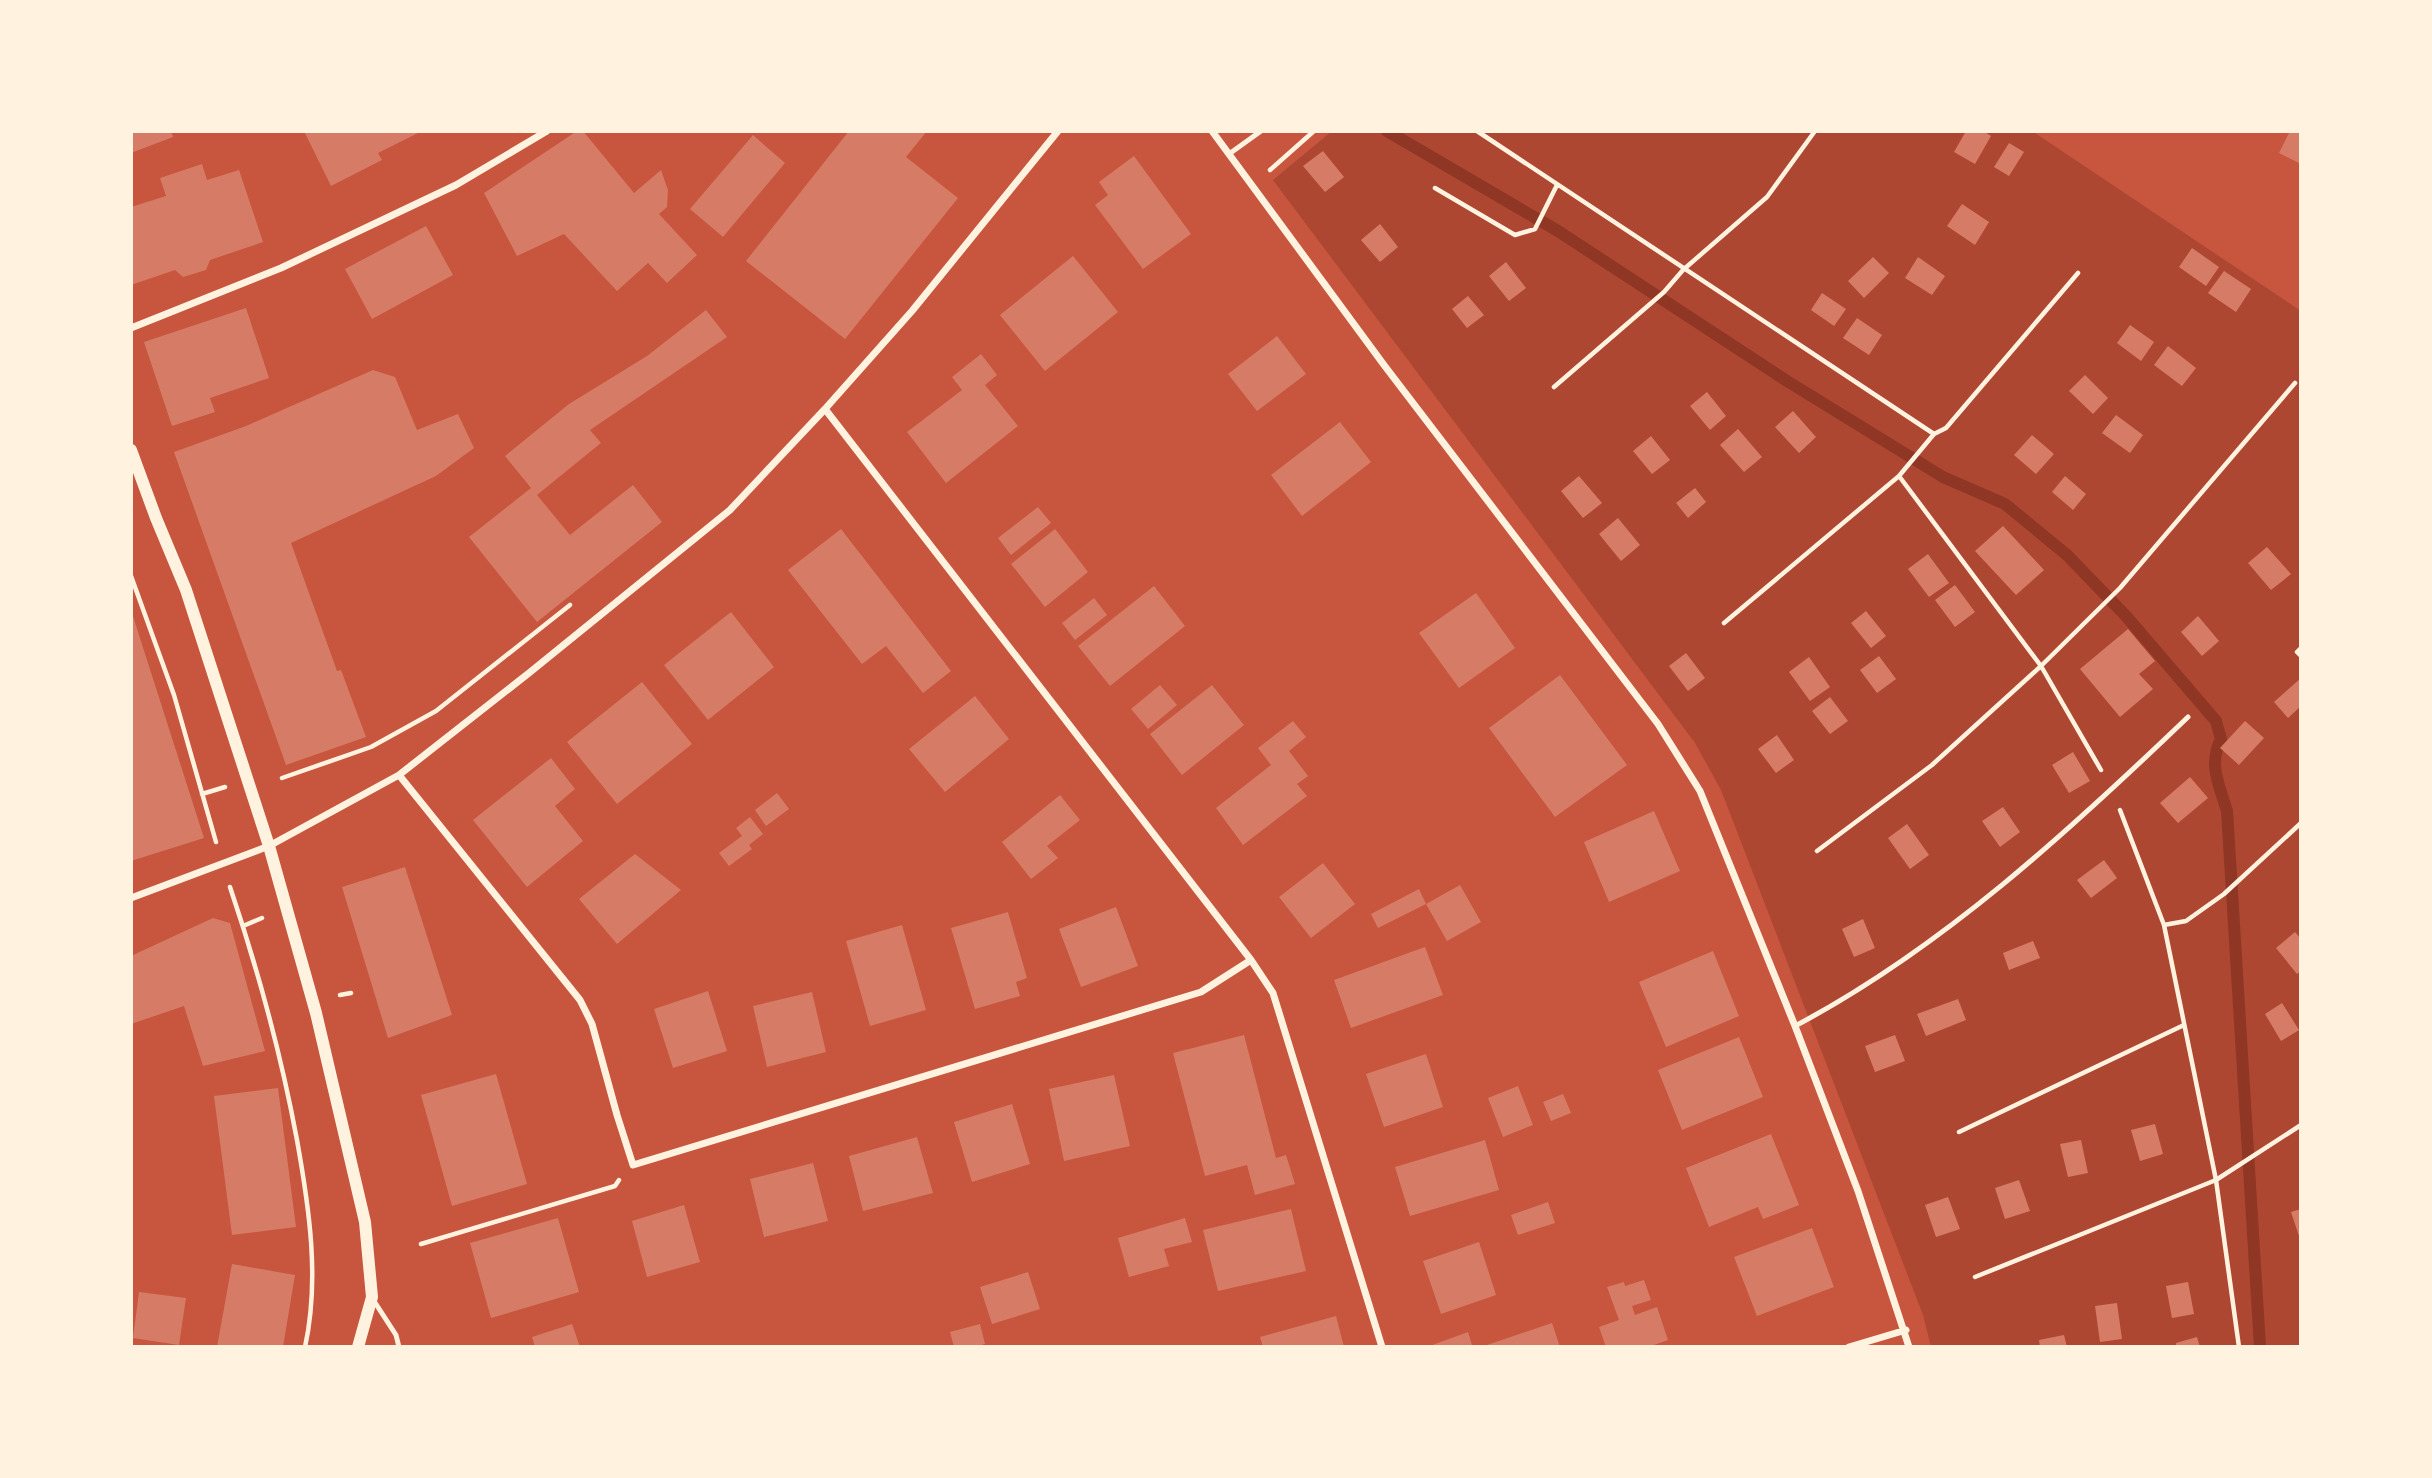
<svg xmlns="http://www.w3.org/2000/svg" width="2432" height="1478" font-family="'Space Grotesk',sans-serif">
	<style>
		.green { fill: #ae4732 }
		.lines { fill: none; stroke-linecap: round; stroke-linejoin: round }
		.stream { stroke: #8f3625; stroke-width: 12 }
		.building { fill: #d67c66 }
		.path { stroke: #fff3e0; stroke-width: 4.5 }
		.service { stroke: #fff3e0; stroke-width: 5 }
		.minor { stroke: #fff3e0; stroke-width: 7 }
		.tertiary { stroke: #fff3e0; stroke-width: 12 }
	</style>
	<rect width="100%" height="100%" fill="#c8553d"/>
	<path class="green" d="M1332,131H2032L2301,311V1347H1931L1923,1315L1721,790L1695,743L1273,180Z"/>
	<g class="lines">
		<path class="stream" d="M1387,131L1558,231L1787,381L1943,477L2005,504L2067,555L2126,616L2216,721L2221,739C2208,765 2219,784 2227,811L2260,1347"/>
	</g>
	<path class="building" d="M131,131H171L173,137L131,153Z
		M304,131H422L378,153L382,160L331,186Z
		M577,131H583L634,193L661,170L668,190L667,207L659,214L697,255L667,283L648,263L617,291L564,234L517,256L484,193Z
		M849,131H927L906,157L958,198L845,339L746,261Z
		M1966,131H1983L1991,136L1975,164L1954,152Z
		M2290,131H2301V164L2279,153Z
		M753,135L785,163L723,237L690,209Z
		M2009,143L2024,152L2009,176L1994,167Z
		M1323,151L1344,177L1325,192L1303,166Z
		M1134,156L1191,234L1143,269L1095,205L1108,195L1099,182Z
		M202,164L207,180L239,170L263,242L210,260L206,270L183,277L175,270L131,285V207L166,196L160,178Z
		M1962,204L1989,222L1975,245L1947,226Z
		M1380,224L1398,247L1380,262L1361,240Z
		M426,226L453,275L372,319L345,269Z
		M2192,248L2219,267L2206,286L2179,267Z
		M1073,256L1118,312L1045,371L1000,315Z
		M1873,257L1889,273L1864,298L1848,281Z
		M1918,257L1945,276L1932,295L1905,278Z
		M1506,262L1526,288L1509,301L1489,276Z
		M2224,271L2251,289L2236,312L2208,293Z
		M1822,293L1846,309L1834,326L1811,310Z
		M1468,296L1484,315L1467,328L1452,309Z
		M246,308L269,378L210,398L215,412L172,426L144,342Z
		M706,310L727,337L590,430L601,443L537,495L570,535L633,485L662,522L537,622L469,537L531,488L505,456L569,404L647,356Z
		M1857,318L1882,335L1869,355L1843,338Z
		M2130,325L2154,342L2141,361L2117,343Z
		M1277,336L1306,374L1257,411L1228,374Z
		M2168,346L2196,368L2182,386L2154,365Z
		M981,354L997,375L985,385L1018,426L946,483L907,432L962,390L952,377Z
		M373,370L395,377L417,430L458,414L474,448L436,476L291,543L337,671L341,670L366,737L286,765L174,452L246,426Z
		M2085,375L2108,398L2093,414L2069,391Z
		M1707,392L1726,416L1710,430L1690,406Z
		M1793,411L1816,437L1799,453L1775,427Z
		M2116,415L2143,435L2130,453L2102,433Z
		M1340,422L1371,462L1302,516L1271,475Z
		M1738,429L1762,457L1744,472L1720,445Z
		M2032,435L2054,454L2036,474L2014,455Z
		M1651,436L1670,460L1652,474L1633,451Z
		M1579,476L1602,503L1583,518L1561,491Z
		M2065,476L2086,494L2073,510L2052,492Z
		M1695,488L1706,502L1688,518L1676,503Z
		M1038,507L1051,523L1011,555L998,538Z
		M1618,518L1640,545L1621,561L1599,534Z
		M2003,526L2044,570L2016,595L1975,551Z
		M841,529L951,671L923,693L886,646L862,664L788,570Z
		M1055,529L1088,572L1045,607L1011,564Z
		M2267,547L2291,574L2271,590L2248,563Z
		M1928,554L1949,583L1929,597L1908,569Z
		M1955,585L1975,612L1955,627L1935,600Z
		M1154,586L1185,626L1110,686L1078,646Z
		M1476,593L1515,648L1459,688L1419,633Z
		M1094,598L1107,615L1075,640L1062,623Z
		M131,610L204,838L131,861Z
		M1866,611L1886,636L1871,648L1851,623Z
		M731,612L774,667L708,720L664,665Z
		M2198,616L2219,641L2202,656L2181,632Z
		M2128,629L2155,661L2139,674L2153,689L2120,717L2080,669Z
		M1686,653L1705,678L1688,691L1669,666Z
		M1879,656L1896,679L1877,693L1860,670Z
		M1809,657L1830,687L1810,701L1789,672Z
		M1560,675L1627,765L1555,817L1489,728Z
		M2301,678V706L2288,718L2274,702Z
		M642,682L692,744L617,804L567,742Z
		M1160,685L1177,705L1148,729L1131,709Z
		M1212,685L1244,725L1182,775L1150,734Z
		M975,696L1009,739L945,792L909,749Z
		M1830,697L1848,721L1830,734L1812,711Z
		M1293,721L1306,737L1289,751L1308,776L1297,784L1307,796L1243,845L1216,808L1271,765L1258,748Z
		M2245,721L2264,738L2239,765L2220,748Z
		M1777,735L1794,760L1776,773L1758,749Z
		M2073,752L2090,781L2069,793L2052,765Z
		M551,758L575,789L555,806L583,841L527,887L473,820Z
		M2190,777L2208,798L2178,823L2160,803Z
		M777,793L789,809L766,826L755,810Z
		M1060,795L1080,820L1047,846L1058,858L1031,879L1002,842Z
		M2003,807L2020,832L2000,847L1982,821Z
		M1654,811L1680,871L1609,902L1584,842Z
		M750,817L763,834L749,845L752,849L729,866L719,853L742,836L736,828Z
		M1907,824L1929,855L1910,869L1888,838Z
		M635,854L681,890L617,944L579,899Z
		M2104,860L2117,878L2091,898L2077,880Z
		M1323,863L1355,904L1311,938L1279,897Z
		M405,867L452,1015L388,1038L342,887Z
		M1460,885L1481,922L1447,941L1426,904Z
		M1419,889L1426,904L1378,928L1371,914Z
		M1116,907L1138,966L1081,987L1059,929Z
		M1008,912L1027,978L1016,982L1020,996L975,1009L951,928Z
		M213,918L230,923L265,1051L203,1066L184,1006L131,1024V956Z
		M1863,919L1875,948L1854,957L1842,929Z
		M902,925L926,1010L870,1026L846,941Z
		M2295,932L2301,939V971L2297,974L2276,948Z
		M2033,941L2040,958L2009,970L2003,953Z
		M1425,947L1443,995L1351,1028L1334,980Z
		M1713,951L1739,1016L1666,1047L1639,982Z
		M708,991L727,1051L673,1068L654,1009Z
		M812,992L826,1052L767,1067L753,1006Z
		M1958,999L1966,1020L1926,1036L1917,1014Z
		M2282,1003L2299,1030L2281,1041L2265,1014Z
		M1244,1035L1276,1158L1286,1155L1295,1184L1255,1195L1247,1165L1205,1176L1173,1053Z
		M1895,1035L1905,1061L1875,1072L1865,1046Z
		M1739,1037L1763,1097L1682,1130L1658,1070Z
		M1426,1054L1443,1107L1384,1127L1366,1074Z
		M496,1074L527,1184L452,1206L421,1095Z
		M1114,1075L1130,1146L1064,1161L1049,1089Z
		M1518,1086L1533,1125L1503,1137L1488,1098Z
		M278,1088L296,1227L232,1235L214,1096Z
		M1563,1094L1571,1113L1551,1121L1543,1102Z
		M1012,1104L1030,1164L972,1182L954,1122Z
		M2155,1124L2163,1154L2140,1161L2131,1130Z
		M1771,1134L1799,1205L1763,1219L1758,1207L1709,1227L1686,1168Z
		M917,1137L933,1193L863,1211L849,1156Z
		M1485,1140L1499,1190L1410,1216L1395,1167Z
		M2081,1140L2088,1173L2068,1177L2060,1144Z
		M813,1163L828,1221L764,1237L750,1179Z
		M2019,1180L2030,1211L2005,1219L1995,1188Z
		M1948,1197L1960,1229L1936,1237L1925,1205Z
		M1548,1202L1555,1223L1518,1235L1511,1215Z
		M684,1205L700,1262L647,1277L632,1221Z
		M1291,1209L1306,1271L1218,1291L1203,1230Z
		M2301,1209V1239H2300L2291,1212Z
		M558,1218L579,1292L491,1318L470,1243Z
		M1185,1218L1192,1242L1164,1249L1169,1266L1129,1277L1118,1238Z
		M1812,1228L1834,1287L1757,1316L1734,1257Z
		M1479,1242L1496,1295L1441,1314L1423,1261Z
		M232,1264L295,1275L283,1347H217Z
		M1028,1272L1040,1309L992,1324L980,1287Z
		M1644,1280L1651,1300L1632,1306L1635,1315L1657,1307L1668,1340L1648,1347H1606L1599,1327L1619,1320L1607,1287L1624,1282L1625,1286Z
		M2188,1282L2194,1314L2172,1318L2166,1286Z
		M139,1292L186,1298L179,1345L133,1338Z
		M2117,1303L2122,1339L2100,1342L2095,1306Z
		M1336,1316L1344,1347H1263L1260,1337Z
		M1552,1323L1560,1347H1484V1346Z
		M572,1324L580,1347H535L532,1337Z
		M980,1324L985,1344L975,1347H954L950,1332Z
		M1468,1332L1472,1345L1466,1347H1427Z
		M2064,1335L2067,1347H2040L2039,1340Z
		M2197,1337L2200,1347H2176V1343Z"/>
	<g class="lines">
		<path class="path" d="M1477,131L1934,434L1899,476L2041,666L2101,770
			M1270,170L1314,131
			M1435,188L1515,235L1535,229L1557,185
			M1554,387L1664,292L1683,270L1767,197L1815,131
			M1934,434L1946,428L2078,273
			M131,576L174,695L216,842
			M1724,623L1899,476
			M2301,648L2297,652L2301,656
			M282,778L371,747L436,711L570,605
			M202,794L225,787
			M2120,810L2164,925L2216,1180L2239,1347
			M1817,851L1932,765L2041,666L2120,588L2295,383
			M230,887C258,970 281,1054 297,1140C309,1207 320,1279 305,1347
			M2164,925L2186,921L2224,894L2301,823
			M243,926L262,918
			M340,995L351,993
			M1959,1132L2184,1025
			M421,1244L615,1186L619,1180
			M1975,1277L2216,1180L2301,1125"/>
		<path class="service" d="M1229,154L1261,131
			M1795,1026C1941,949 2069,831 2188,717
			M374,1301L396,1335L399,1347"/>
		<path class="minor" d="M1212,131L1384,365L1658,724L1700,791L1795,1026L1858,1191L1909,1347
			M131,328L281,268L456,185L547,131
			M825,409L1251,960L1273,993L1382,1347
			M399,775L580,1000L592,1024L617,1115L633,1165L1201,992L1251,960
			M131,898L269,846L399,775L529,673L730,510L825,409L912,311L1058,131
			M1849,1347L1906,1330"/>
		<path class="tertiary" d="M131,450L156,518L186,590L269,846L316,1013L365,1222L372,1297L358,1347"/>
	</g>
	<rect width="2432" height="1478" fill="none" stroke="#fff3e0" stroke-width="266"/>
</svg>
